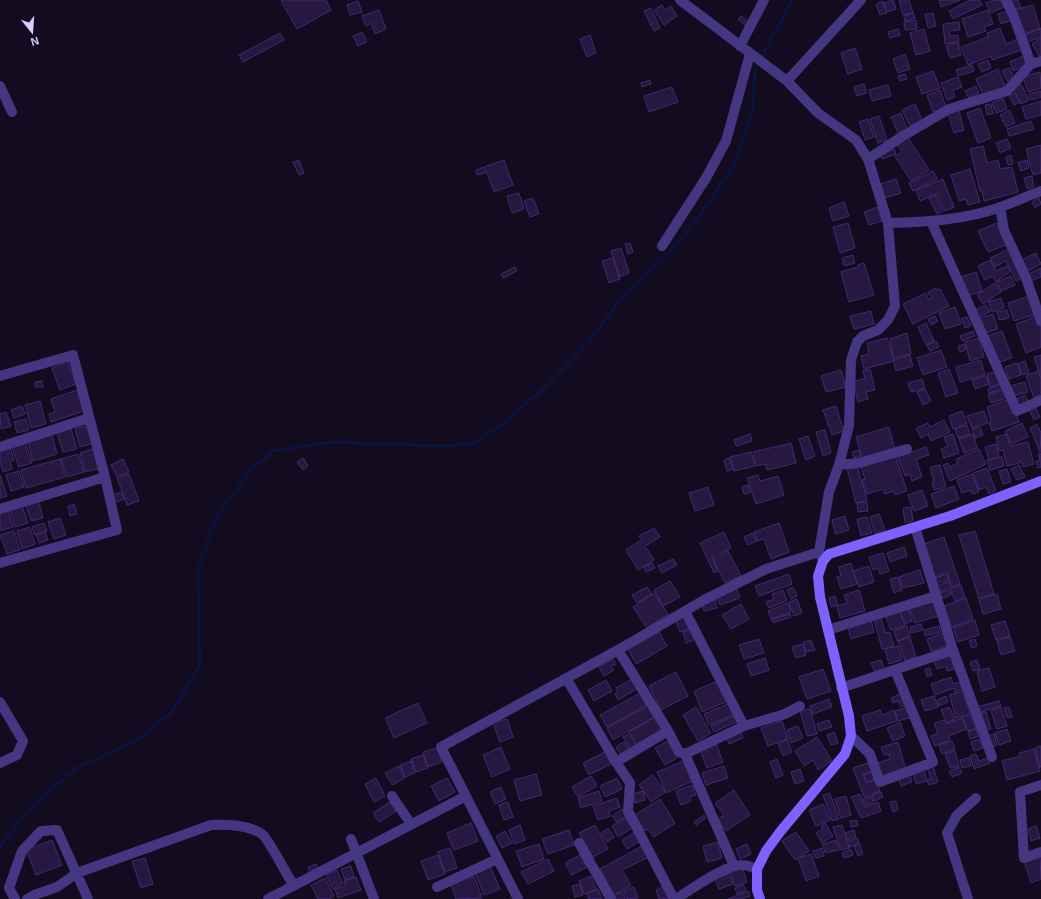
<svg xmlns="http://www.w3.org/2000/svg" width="1041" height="899" font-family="Arial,sans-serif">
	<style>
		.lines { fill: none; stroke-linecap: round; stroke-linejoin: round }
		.stream { stroke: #08143d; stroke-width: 3 }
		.building { fill: #261841; stroke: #41296e }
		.street { stroke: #443680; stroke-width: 10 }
		.secondary { stroke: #7d62ff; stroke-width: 10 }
	</style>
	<rect width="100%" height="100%" fill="#130c20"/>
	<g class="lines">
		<path class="stream" d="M0,847L29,809L76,768L136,741L172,712L200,665L198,570L215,519L251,470L273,451L331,442L441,446L472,444L500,426L547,386L593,337L620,300L667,255L700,215L734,165L752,113L755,70L792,0"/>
	</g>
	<path class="building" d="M283,0H326L331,10L297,29L281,1Z
		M893,0L896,9L887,12L884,3Z
		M899,0H909L913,13L903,15Z
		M939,0H960L941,7Z
		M970,0H979L982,5L953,19L949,11Z
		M994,0H1003L1006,6L991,13L986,3Z
		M1009,0H1018L1021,7L1014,10Z
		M358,1L362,12L350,15L347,5Z
		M883,1L887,13L880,15L876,4Z
		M662,5L665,10L671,6L677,16L664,25L654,10Z
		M1033,5L1040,29L1023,34L1015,10Z
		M651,8L660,28L654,31L644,11Z
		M379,10L386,29L375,34L371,23L366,26L362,16Z
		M988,10L993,24L984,27L986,31L968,37L962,19Z
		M1009,10L1012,20L1001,24L998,14Z
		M913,13L915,18L905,21L904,16Z
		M933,13L936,26L928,28L925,14Z
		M741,16L749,22L746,26L738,19Z
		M916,20L917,29L905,30L904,22Z
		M959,22L960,30L949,31L950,36L958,35L959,42L945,44L943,24Z
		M1000,28L1006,44L1018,39L1022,50L992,60L991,56L968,65L961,47L988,37L987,33Z
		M1041,28V37L1025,43L1022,36Z
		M898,29L900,35L890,38L888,32Z
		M924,29L930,51L916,55L910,33Z
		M362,32L367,42L358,46L353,36Z
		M280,33L284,40L243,62L239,55Z
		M590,35L596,53L587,57L580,39Z
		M1041,38V59L1032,44Z
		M958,42L961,55L950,58L946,46Z
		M855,48L862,69L848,74L841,53Z
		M905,54L910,69L898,73L893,59Z
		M1025,55L1029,64L1013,71L1010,62Z
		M988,60L991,68L982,72L978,64Z
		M972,65L974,71L958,76L956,70Z
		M1009,68L1014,78L1008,82L1002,71Z
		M998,69L1006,88L984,97L976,79Z
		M933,71L940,88L922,94L916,77Z
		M1040,72L1041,88L1028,92L1023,77Z
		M905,74L907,79L900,81L898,76Z
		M958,77L962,87L953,90L955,97L947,100L941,83Z
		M650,80L651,84L642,87L641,83Z
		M864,84L866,93L857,96L854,87Z
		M1021,84L1029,100L1021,104L1013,88Z
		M888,85L891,96L872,101L869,90Z
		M976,86L979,93L969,98L965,91Z
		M672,87L678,102L649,112L644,96Z
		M940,90L946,107L933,112L927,95Z
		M1041,91V97L1031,100L1029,94Z
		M1015,93L1020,102L1014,105L1009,96Z
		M1003,98L1007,109L996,113L992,103Z
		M1041,101V115L1026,119L1022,107Z
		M915,104L922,120L910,126L902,110Z
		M991,104L993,114L987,115L985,105Z
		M980,108L991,138L978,143L967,113Z
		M959,110L964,130L954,133L948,113Z
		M1009,110L1015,123L1006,127L1000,115Z
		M901,113L907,129L898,133L891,117Z
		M879,116L887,140L878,143L870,119Z
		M868,119L874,137L865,140L859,122Z
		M1031,121L1034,129L1009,136L1007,129Z
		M907,136L929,170L911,181L895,156L902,152L896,143Z
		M1007,139L1011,148L1000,153L996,143Z
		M1041,145V173L1033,175L1026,149Z
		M983,146L987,163L998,160L1000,169L1012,167L1018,192L984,201L982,191H980L970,149Z
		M894,149L896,154L882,159L880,154Z
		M1011,155L1013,164L1008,165L1006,157Z
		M299,160L304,173L299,175L293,162Z
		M504,160L513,185L494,192L487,172L477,175L476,170Z
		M1027,160L1029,168L1021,171L1018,162Z
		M970,169L980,202L968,205L966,199L959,201L951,175Z
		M933,171L937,179L913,191L909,183Z
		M1032,176L1034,187L1027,189L1024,178Z
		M896,179L901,193L885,198L881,184Z
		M943,179L954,207L945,211L937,194L920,201L916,190Z
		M519,193L524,209L512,213L507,196Z
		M935,195L943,211L937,214L929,198Z
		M533,198L539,214L530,217L524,201Z
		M1039,198L1041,204L1035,208L1032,202Z
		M844,202L849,216L833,221L829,208Z
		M877,207L882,221L869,225L864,212Z
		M848,223L855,248L840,253L833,227Z
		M997,223L1006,245L988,252L978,231Z
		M630,243L633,252L628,254L625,244Z
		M621,248L629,273L620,277L611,251Z
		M1011,248L1025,277L1016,281L1006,261L995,267L990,258Z
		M1036,253L1041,264L1026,272L1021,260Z
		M853,255L855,263L844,266L842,258Z
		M613,258L620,279L609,283L602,261Z
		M990,260L996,271L1007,266L1011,271L996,282L993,276L985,280L978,266Z
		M864,263L874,295L849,302L841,272L858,267V265Z
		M515,267L517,271L503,278L501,274Z
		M1041,268V277L1031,281L1028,274Z
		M976,272L982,291L968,296L961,277Z
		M1011,276L1015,285L1001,291L997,282Z
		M995,283L1001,292L983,304L977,295Z
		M936,288L938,290L940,289L949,306L913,324L903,304L926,293L929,300L932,298L928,292Z
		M1030,296L1037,314L1014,321L1008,303Z
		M1001,298L1004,308L992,312L988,302Z
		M986,305L990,312L975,318L972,311Z
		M955,307L961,324L945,329L939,313Z
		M1007,310L1009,318L999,320L997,312Z
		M871,311L874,324L854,329L850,316Z
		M993,314L998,329L982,334L977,319Z
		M935,316L938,321L931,325L928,319Z
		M1037,316L1041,326V347L1026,353L1016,324Z
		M967,317L971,326L965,328L961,319Z
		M926,323L934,341L926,345L918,327Z
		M973,331L975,336L962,341L960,336Z
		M1002,331L1012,358L997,363L987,336Z
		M907,333L911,354L893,358L890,339Z
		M887,338L894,361L864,369L861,356L869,354L867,343Z
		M979,338L984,357L970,361L965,342Z
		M936,341L939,347L930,351L927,346Z
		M965,344L966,350L960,352L958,346Z
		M941,350L947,367L923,375L917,358Z
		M910,355L913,366L896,371L893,360Z
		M1041,355V375H1040L1034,357Z
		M981,360L985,375L960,382L956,367Z
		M1025,361L1029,373L1022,375L1018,364Z
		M68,362L76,384L60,390L52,368Z
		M1017,363L1021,375L1009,379L1005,367Z
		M870,369L875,390L866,392L868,399L858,402L853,381L865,379L863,371Z
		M949,369L958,393L946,397L938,373Z
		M841,370L846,387L826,392L821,376Z
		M997,371L1001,384L990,387L987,374Z
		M1038,371L1041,378V399L1035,401L1026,376Z
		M986,376L989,384L975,389L972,380Z
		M922,379L925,388L911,392L908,383Z
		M42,381L43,387H35V382Z
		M1025,382L1028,392L1012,396L1010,386Z
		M1001,384L1003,389L989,393L988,389Z
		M925,389L931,401L923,405L917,392Z
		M1004,389L1007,398L991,403L988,395Z
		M77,390L84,411L51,422L49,414L55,412L51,399Z
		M1025,395L1028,401L1017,407L1014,400Z
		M1010,399L1019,422L992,431L989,422L991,421L987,407Z
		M40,401L46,424L31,428L25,405Z
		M1034,405L1040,417L1034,420L1028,408Z
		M22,406L25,414L14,418L11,410Z
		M836,406L844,431L832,435L823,410Z
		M962,411L967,423L953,429L949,416Z
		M984,411L988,423L972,428L967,416Z
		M6,412L11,426L1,429L0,414Z
		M26,419L29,430L17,433L14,422Z
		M944,420L950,432L931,441L928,434L921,438L916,428L928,423L930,427Z
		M1022,423L1028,437L1011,444L1005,431Z
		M1037,424L1041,433L1040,452L1030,428Z
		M89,425L94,443L80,447L75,429Z
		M967,425L970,434L958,438L955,429Z
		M889,427L895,450L863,460L856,437Z
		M980,427L983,435L975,438L972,429Z
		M71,429L77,449L63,452L57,433Z
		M825,430L831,453L823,456L816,432Z
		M750,434L752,441L736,446L734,440Z
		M953,434L959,453L944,458L941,449L948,446L944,437Z
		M973,434L977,448L964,453L959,439Z
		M1007,434L1010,446L1028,442L1034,464L1023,467L1022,462L1007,466L1003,450L999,451L996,437Z
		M52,435L57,454L33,461L28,442Z
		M808,436L815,456L806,460L799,439Z
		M25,442L32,463L19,467L12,447Z
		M791,443L796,463L767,470L765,464L756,466L753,452Z
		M996,444L999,457L989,460L985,447Z
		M926,447L929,455L916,459L922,477L912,481L910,474L905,476L898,457Z
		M10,448L14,460L10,461L12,469L3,472L0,462V451Z
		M95,448L101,468L85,472L80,453Z
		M979,449L986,464L950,481L943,465L948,463L950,467L958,463L956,459Z
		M859,450L861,456L854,458L852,452Z
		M751,452L755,466L734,471L730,457Z
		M1041,453V467L1038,468L1036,461L1040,460L1038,454Z
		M78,454L84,472L67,477L61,459Z
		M895,455L907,491L895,495L894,491L885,494L883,489L867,494L862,480L865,479L861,467Z
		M1002,457L1004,466L990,470L987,460Z
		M303,458L308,466L303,470L297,462Z
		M729,458L733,469L727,471L724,460Z
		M60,459L65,477L26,488L21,470Z
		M123,459L129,472L117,477L111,465Z
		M857,465L867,500L856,503L847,468Z
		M940,465L946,487L934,490L932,482H934L930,467Z
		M1019,465L1025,477L1017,480L1011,469Z
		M987,468L996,491L989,494L986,487L979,490L973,473Z
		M1007,469L1011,482L1003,484L999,471Z
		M19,471L24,487L11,491L6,475Z
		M129,474L139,501L127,505L117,478Z
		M972,474L979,492L972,494L971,490L962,493L957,480Z
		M0,475L7,496L0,498Z
		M758,475L760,481L778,476L784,495L756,504L747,478Z
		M748,485L750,493L744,494L742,487Z
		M954,486L959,499L936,508L931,494Z
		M708,487L714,505L695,511L689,493Z
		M922,490L928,506L914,511L908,495Z
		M121,492L124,499L114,503L111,496Z
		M38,499L43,518L31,521L25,503Z
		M867,502L868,511L858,512L857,503Z
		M21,503L28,523L15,527L9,507Z
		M74,504L77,514L70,516L68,506Z
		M911,507L913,521L905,523L903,508Z
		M7,508L13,527L0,531V510Z
		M879,514L885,530L875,534L870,517Z
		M845,516L849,530L835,534L832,520Z
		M867,517L872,533L861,536L857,519Z
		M60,518L66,535L54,539L48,522Z
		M44,523L47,531L35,535L32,527Z
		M779,523L789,552L771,559L764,539L757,541L754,532Z
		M30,527L35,544L22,549L17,531Z
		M654,528L660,537L645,546L654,560L638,570L626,550L642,540L639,536Z
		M14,531L20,550L7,554L0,535Z
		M975,531L994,594L979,599L959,535Z
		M45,532L48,540L39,543L36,535Z
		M724,532L731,548L712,557L718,571L714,573L700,543Z
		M753,533L757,541L748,545L744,537Z
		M944,537L960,584L952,587L947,572L935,577L924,544Z
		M904,547L907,556L890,562L887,553Z
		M728,551L741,576L725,583L713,559Z
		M883,553L889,571L880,574L878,568L873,570L869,557Z
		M673,559L677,565L662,573L658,566Z
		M652,563L655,568L646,572L644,567Z
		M851,563L857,584L841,589L837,577L841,576L839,567Z
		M869,566L874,582L859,587L853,571Z
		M920,570L924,583L903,588L899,577Z
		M789,574L792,584L759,596L755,586Z
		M947,574L948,580L937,583L935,578Z
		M898,577L902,590L894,593L890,579Z
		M670,581L680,597L663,606L654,590Z
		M949,581L951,587L940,592L937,586Z
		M961,585L965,598L955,601L950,589Z
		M647,587L652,594L637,603L632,595Z
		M736,587L740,598L720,605L716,594Z
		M793,587L797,596L791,599L787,590Z
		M783,590L787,601L769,608L766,602L774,599L772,594Z
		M859,590L865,611L840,618L837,606L847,603L844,595Z
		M949,590L951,595L941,599L939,593Z
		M654,593L668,614L647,628L633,607Z
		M997,594L1001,609L983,614L979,599Z
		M835,596L838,605L831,607L829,598Z
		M966,598L973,619L952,627L949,618L945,619L941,607Z
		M797,599L802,613L794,616L789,602Z
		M715,600L717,608L704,611L702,602Z
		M932,600L938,616L915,623L909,607Z
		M788,603L791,612L771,619L768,611Z
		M741,604L749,619L731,629L722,615Z
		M908,607L912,621L905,624L900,610Z
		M899,610L905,626L891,630L885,615Z
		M790,614L791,617L773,623L772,619Z
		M686,615L691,628L680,632L675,619Z
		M881,617L885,633L890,632L894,646L882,649L874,619Z
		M871,620L874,632L851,639L848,627Z
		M975,620L979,635L958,642L953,628Z
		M1005,621L1010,636L996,640L991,625Z
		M921,624L923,630L911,633L910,627Z
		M907,626L910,636L897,641L894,631Z
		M939,626L941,632L925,636L924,630Z
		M693,629L696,639L686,643L683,632Z
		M659,632L667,646L636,664L628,649Z
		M946,632L950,645L931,651L927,639Z
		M910,637L916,657L905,661L898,641Z
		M1010,637L1015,651L1001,655L997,641Z
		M759,639L764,653L744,659L739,645Z
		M975,639L977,646L972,648L969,641Z
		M811,640L815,650L806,652L803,642Z
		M803,644L806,655L796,658L792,647Z
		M898,646L902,660L889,664L885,649Z
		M949,653L955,669L947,671L946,666L937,669L933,658Z
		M765,658L769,670L751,676L747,664Z
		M613,659L616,664L611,667L614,670L604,676L599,667Z
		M881,660L884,669L875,672L871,663Z
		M977,660L980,669L973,671L970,662Z
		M930,668L932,675L927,677L925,669Z
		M989,668L995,687L982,691L977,671Z
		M823,669L831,691L807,699L799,677Z
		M676,672L688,696L661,710L649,686Z
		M951,677L953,684L960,682L962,689L955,692L954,688L935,695L931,684Z
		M632,679L637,689L618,700L615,694L618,692L616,688Z
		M606,680L612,691L594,701L588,690Z
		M720,680L728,701L702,712L694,691Z
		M963,691L970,714L956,718L949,695Z
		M642,692L648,704L607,727L600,715Z
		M902,693L907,705L901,707L898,701L893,703L891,698Z
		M934,696L938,707L925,711L921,700Z
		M946,696L948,702L939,706L937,700Z
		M829,699L832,707L813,714L810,706Z
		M999,701L1001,706L978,713L976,707Z
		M418,703L427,723L394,738L385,718Z
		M730,703L735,714L709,725L704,714Z
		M649,705L656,716L613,740L607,728Z
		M696,707L711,733L698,741L683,715Z
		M909,707L912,717L898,721L895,711Z
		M949,707L955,719L947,723L941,710Z
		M1001,707L1007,726L997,729L991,711Z
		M1009,707L1012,717L1007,718L1004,708Z
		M810,709L817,734L807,736L800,711Z
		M880,710L882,715L894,710L897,721L867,731L862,716Z
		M986,712L991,729L985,731L981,713Z
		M970,714L976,728L968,731L962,717Z
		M735,715L738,721L714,732L711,726Z
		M655,717L663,731L637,746L629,732Z
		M962,718L966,729L949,736L950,740L935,746L931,736L938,733L934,723L944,720L946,724Z
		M507,719L513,737L500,742L493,723Z
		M829,720L832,727L819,731L817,724Z
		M782,721L788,739L768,746L761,728Z
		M900,722L905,736L893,741L887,728Z
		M798,726L803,738L791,743L787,730Z
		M976,729L978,737L970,739L968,731Z
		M1007,729L1011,741L999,745L995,733Z
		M740,730L743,738L729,744L726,735Z
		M834,732L838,743L831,745L827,735Z
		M630,734L637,747L631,751L623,737Z
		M994,734L997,745L992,747L988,736Z
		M817,737L832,761L818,770L813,760L804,766L795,751Z
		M787,739L792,752L783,756L778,743Z
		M980,739L983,748L974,751L971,742Z
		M668,741L677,758L665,765L655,748Z
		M952,741L955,749L942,754L939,745Z
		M624,742L629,750L621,755L616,747Z
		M898,742L906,770L881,778L877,763L890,759L889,754L884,755L881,747Z
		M716,743L723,762L707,768L700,750Z
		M1041,746V767H1040L1035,748Z
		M501,747L510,769L492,777L483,755Z
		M437,748L442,762L428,767L423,752Z
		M1034,749L1040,771L1007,780L1002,761L1020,756L1019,753Z
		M955,751L959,766L950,768L945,754Z
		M605,752L611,764L589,775L583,763Z
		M976,754L979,761L988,758L990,763L974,769L970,756Z
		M423,755L428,768L416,772L411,759Z
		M969,758L971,766L962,768L960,760Z
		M777,759L783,775L776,778L770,762Z
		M411,761L415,773L405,777L400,765Z
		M684,761L693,781L666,793L657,772Z
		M870,762L873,771L863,774L866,783L876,779L880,791L864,797L853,768Z
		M932,763L938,782L929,785L927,780L931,779L926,765Z
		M399,766L405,778L392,785L385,773Z
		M724,766L728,778L706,785L702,773Z
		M959,767L962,773L952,777L949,771Z
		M800,769L804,781L795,784L791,772Z
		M924,770L927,781L916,784L913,773Z
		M874,771L877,778L867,782L864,775Z
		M909,773L912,782L901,786L898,777Z
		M536,774L542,795L520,801L514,780Z
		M653,775L665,792L651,802L639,785Z
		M591,776L597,786L578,797L572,787Z
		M376,778L385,796L374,802L365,784Z
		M447,778L455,792L439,801L431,786Z
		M617,778L622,789L605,797L600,786Z
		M692,785L696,795L690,797L691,801L681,805L676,791Z
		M501,787L506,799L495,804L490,792Z
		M734,790L750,815L726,831L718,819L724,815L715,803Z
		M599,791L602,801L581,808L578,798Z
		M643,791L645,800L635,803L633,794Z
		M881,792L883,797L874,801L872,795Z
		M830,793L839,819L832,821L823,795Z
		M860,794L865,807L878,802L881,811L861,818L851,797Z
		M846,796L851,815L841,818L835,799Z
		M871,796L873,802L866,805L863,799Z
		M617,798L620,807L609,811L610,816L598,820L593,806Z
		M660,799L675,823L654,837L648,829L645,831L635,815Z
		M896,801L898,810L893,812L890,802Z
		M390,802L396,811L379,822L373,813Z
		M508,802L513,817L504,820L499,805Z
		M823,804L830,820L816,826L809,810Z
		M622,809L627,816L616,822L612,816Z
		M704,815L706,818L696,825L694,822Z
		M626,818L632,828L618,837L612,826Z
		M857,820L858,826L851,827L850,821Z
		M471,823L478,841L454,850L447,833Z
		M825,823L833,836L822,843L816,833L823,829L821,826Z
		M520,825L525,840L514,844L509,830Z
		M595,825L608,849L593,857L579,833Z
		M842,825L849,848L841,850L833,827Z
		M1036,826L1040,838L1031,841L1028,829Z
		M608,828L614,837L607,842L601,833Z
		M569,830L574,845L548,854L542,839Z
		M854,830L856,837L847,840L845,833Z
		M505,831L512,843L502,848L496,836Z
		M635,832L640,841L627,849L622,840Z
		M796,832L809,851L795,860L782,841Z
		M857,838L859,843L850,847L847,842Z
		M52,840L62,865L36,875L26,850Z
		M836,840L839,850L825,853L823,844Z
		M718,842L722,858L707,862L703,846Z
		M539,844L544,859L522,867L516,851Z
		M747,844L751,854L740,859L736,849Z
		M860,844L863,854L858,856L854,846Z
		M644,845L651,856L622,870L631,886L614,895L600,869Z
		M450,848L457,868L445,872L438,852Z
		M822,848L824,856L815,858L813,851Z
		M851,849L853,855L844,858L842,853Z
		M811,854L819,876L806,881L798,858Z
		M438,855L445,874L428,880L421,861Z
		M580,855L587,867L572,875L565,863Z
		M1040,856L1041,879L1031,883L1024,861Z
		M145,858L153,884L141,888L132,861Z
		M548,859L554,871L528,884L521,872Z
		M316,864L319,872L311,875L308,867Z
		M351,866L354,877L345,880L341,869Z
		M490,866L500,889L484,895L475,872Z
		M742,867L747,882L735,886L730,871Z
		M337,870L343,884L333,889L326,875Z
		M729,874L733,884L719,889L715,879Z
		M474,876L482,898L456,899L451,884Z
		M591,876L596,889L584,894L579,881Z
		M356,877L361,890L338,898L335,889L346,886L344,881Z
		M325,878L334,896L329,899H318L311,885Z
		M580,884L583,895L575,897L572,886Z
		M743,884L746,891L737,894L735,888Z
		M664,886L669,898L659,899L656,890Z
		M634,887L638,898L627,899L624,891Z
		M598,889L602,899H589L587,894Z
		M748,891L750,896L741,899H728Z
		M622,892L625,899H612L611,897Z"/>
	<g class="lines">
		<path class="street" d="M680,0L787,81L861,0
			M1006,0L1014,17L1031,64
			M740,46L764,0
			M787,81L818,113L856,140L868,159L888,223C925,222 965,220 1001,207C1014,202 1028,196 1041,191
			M0,86L12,112
			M868,159L903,136L949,109L1007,91L1031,64L1041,61
			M1000,207L1004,230L1026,278L1041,321
			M931,221L1017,411L1041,400
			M662,246L706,178L726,141L750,54
			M0,376L73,355L105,477L0,509
			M0,447L89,418
			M839,465L859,463L907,449
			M915,527L953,650L992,757
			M822,558L819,552L829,492L839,465L849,426L851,360L857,342L863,336L878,330L888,320L895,306L888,223
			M0,563L117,530L105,477
			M685,611L744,726
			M828,630L936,596
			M618,650L668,731
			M566,678L616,762
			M841,688L953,650
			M0,702L23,741L17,755L0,763
			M851,736L870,754L880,782L933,762L895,670
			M685,754L734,866
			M1041,785L1020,792L1024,858L1041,852
			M392,796L411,824
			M351,839L374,899
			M579,843L611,899
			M437,887L497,859
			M15,899L9,888L22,851L41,831L57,830L88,899
			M27,899L34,895L57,887L77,873L211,825C225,824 253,825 264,836C274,849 285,872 294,886
			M268,899L466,796
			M518,899L441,747L618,650L704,600L766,569L819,552
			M674,899L628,811L630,783L616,762L668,731L679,752L685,754L744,726L785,714L800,706
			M676,899C690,890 726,864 742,865C747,865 752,867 757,869
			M968,899L947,833L957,815L976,798"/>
		<path class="secondary" d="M760,899L757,890V869L766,851L780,832L845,754L851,736L849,716L820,597L818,576L823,561L829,554L950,516L1041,481"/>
	</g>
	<g transform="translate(32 32) rotate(163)" stroke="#130c20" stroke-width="3" paint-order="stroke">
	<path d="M0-3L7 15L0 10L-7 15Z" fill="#d9cbff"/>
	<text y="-6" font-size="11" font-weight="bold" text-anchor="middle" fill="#d9cbff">N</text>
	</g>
</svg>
